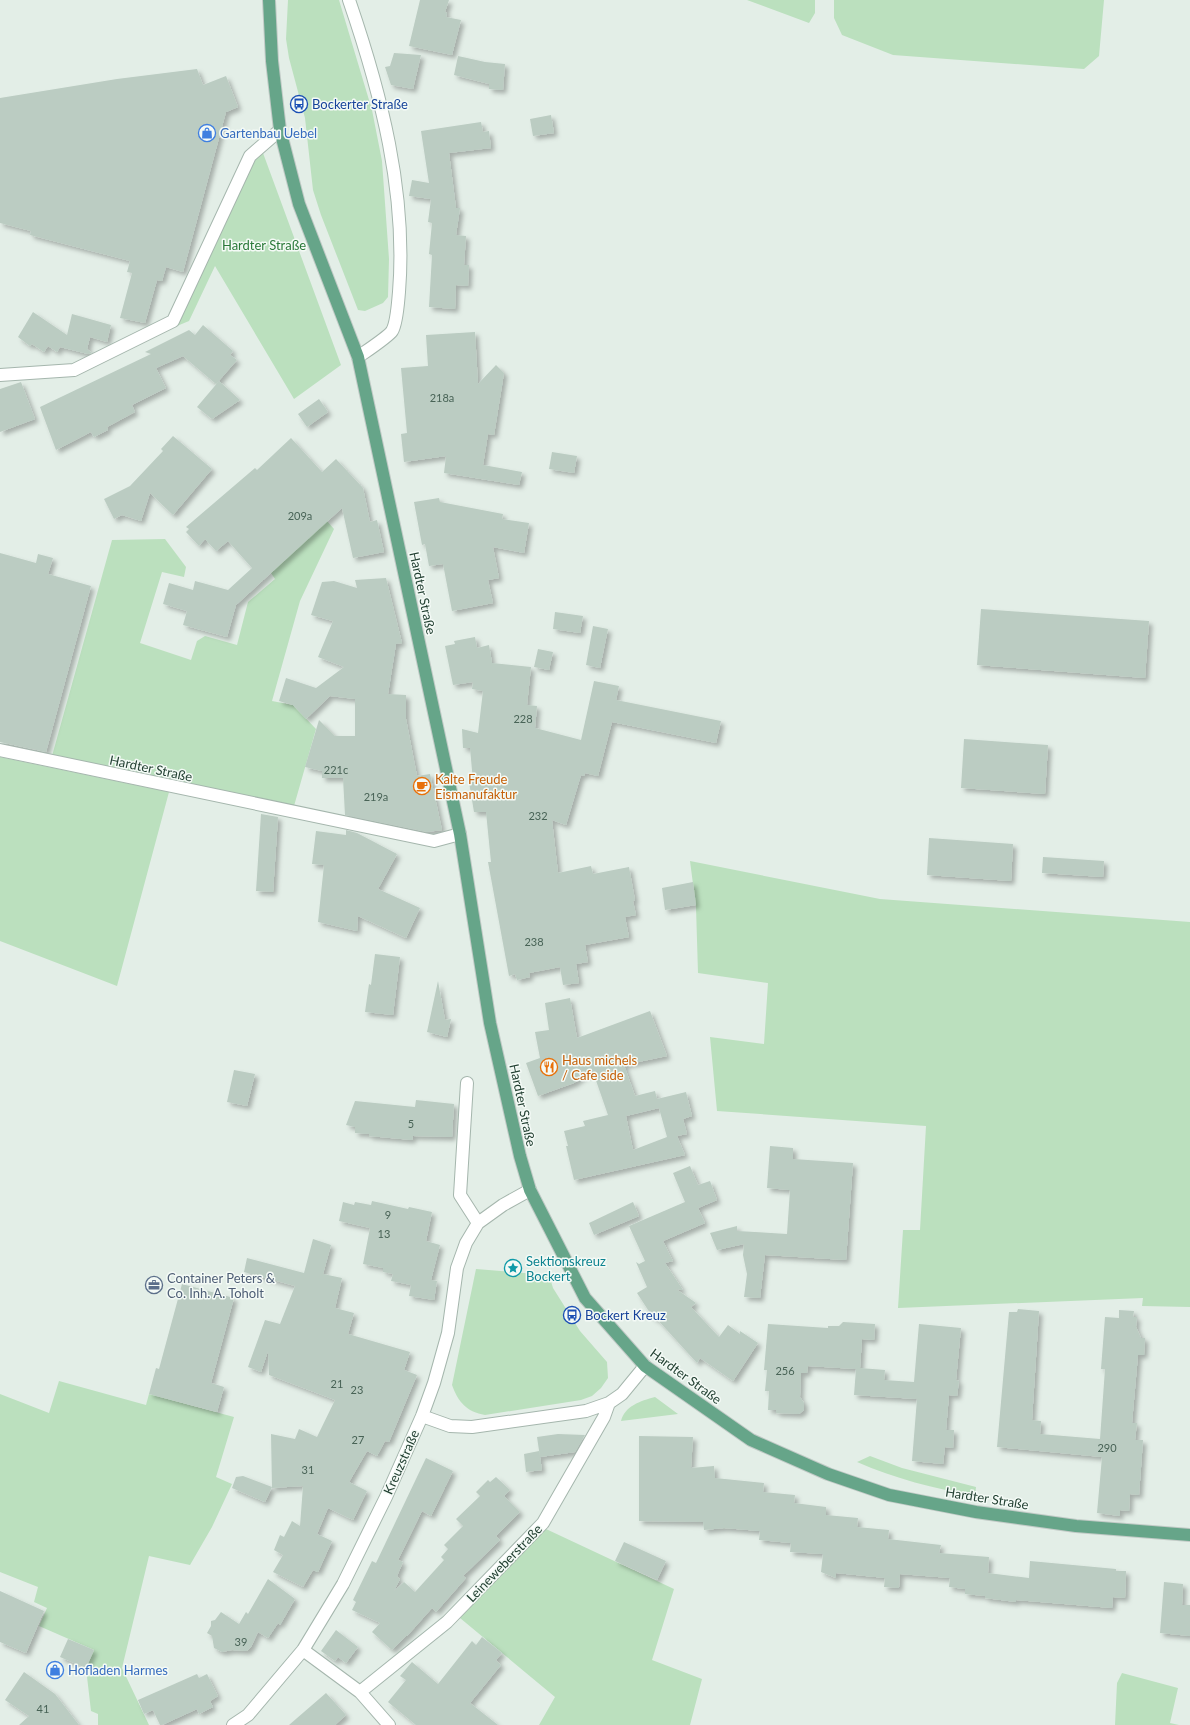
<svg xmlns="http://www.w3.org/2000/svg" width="1190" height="1725" font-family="Lato,sans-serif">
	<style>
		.green { fill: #bbe0be }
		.building { fill: #bbccc2; fill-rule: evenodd; filter: url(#shadow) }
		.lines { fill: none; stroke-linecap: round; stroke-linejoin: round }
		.minor-casing { stroke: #a5b6ad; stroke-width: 14 }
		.major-casing { stroke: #c1cac6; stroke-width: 14 }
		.minor { stroke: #fff; stroke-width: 12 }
		.major { stroke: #66a589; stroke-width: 12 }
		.labels { text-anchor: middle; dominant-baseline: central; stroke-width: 3; stroke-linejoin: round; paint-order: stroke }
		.number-label { font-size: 11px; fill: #486356 }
		.transit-label { font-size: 13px; fill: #164399; stroke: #f4faf6; text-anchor: start }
		.shop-label { font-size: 13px; fill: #366cbe; stroke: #f4faf6; text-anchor: start }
		.park-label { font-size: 13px; fill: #2a7939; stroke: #f4faf6 }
		.street-label { font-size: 13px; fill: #224032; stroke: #f4faf6 }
		.food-label { font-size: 13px; fill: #c56008; stroke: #f4faf6; text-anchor: start }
		.culture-label { font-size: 13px; fill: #0d838f; stroke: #f4faf6; text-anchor: start }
		.service-label { font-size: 13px; fill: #4e5e75; stroke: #f4faf6; text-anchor: start }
	</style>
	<defs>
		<filter id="shadow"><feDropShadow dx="3.5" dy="3.5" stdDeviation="2" flood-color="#0004"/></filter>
	</defs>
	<rect width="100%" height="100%" fill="#e3eee7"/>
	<path class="green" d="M288,0H339L372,110L382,161L389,259L388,297L383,303L365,311L358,310L321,215L313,190L305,118L289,58L286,39Z
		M747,0H815V13L809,23Z
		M834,0H1104L1099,56L1084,69L893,55L842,35L834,18Z
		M263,153L341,365L294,399L215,266L189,321L177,326L252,163Z
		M327,521L334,529L300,601L272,701L293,705L316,729L294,806L52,756L112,540L165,539L186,567L184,577L162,572L140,643L191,660L197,641L205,636L237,645L248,602L275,579L271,573Z
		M0,757L169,792L117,986L0,941Z
		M690,861L880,899L1190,922V1307L1142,1306L1143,1298L898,1308L903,1230H920L926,1126L717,1111L710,1037L764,1044L768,983L698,973L696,907Z
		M476,1269L549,1275L553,1288L580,1331L607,1362L608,1378L601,1388L592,1396L581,1400L485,1415C467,1412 458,1402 452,1385Z
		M59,1381L146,1405L149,1394L234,1417L216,1477L232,1484L212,1527L190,1565L149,1556L122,1668L149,1725H98V1714L91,1711L86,1668L94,1650L39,1626L47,1608L34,1602L38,1587L0,1572V1394L49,1413Z
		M655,1397L678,1414L621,1421C625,1406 640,1401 655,1397Z
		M870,1456L902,1468L976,1487L975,1496C934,1488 895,1479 857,1462Z
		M546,1529L674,1589L652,1660L702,1679L690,1725H539L555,1697L460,1618Z
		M1122,1673L1178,1688L1170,1723L1179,1725H1115L1117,1683Z"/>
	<path class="building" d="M420,0H449L445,12L447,13L446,17L461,20L452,55L409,46Z
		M394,53L421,55L413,89L391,85L385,67L390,66Z
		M458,56L485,62L505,64L503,90L489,89V84L454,75Z
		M197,69L203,85L226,76L238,107L226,112L183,272L166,267L162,281L157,280L145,323L120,318L132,273L127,272L130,261L30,235L31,231L0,223V98L117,79Z
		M551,115L554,133L533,136L530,119Z
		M481,122L483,132L489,131L491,148L449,153L456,208H460L456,235L466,236L464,265H469L468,286L456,285L455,309L429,307L432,255L429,254L432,223L428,222L431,199L409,196L412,180L429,183L421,131Z
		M33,312L67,335L72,314L111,325L107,342L90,337L87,349L92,353L88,354L60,347L57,352L48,346L44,352L32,344L30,346L18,337Z
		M203,325L233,351L230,355L237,360L216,384L183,356L156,368L166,388L132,405L135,412L107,427L108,430L94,437L91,432L56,450L40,407L151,354L145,352L189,330L195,335Z
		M475,332L478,384L496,365L504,373L494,435L488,434L483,465L522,472L519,485L444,473L446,456L404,462L401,434L407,433L401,368L428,366L426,335Z
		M219,381L240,400L212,419L197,407Z
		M21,382L35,419L0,432V389Z
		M319,399L328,412L307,427L298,414Z
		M173,436L212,469L173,515L150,493L141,521L122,515L114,519L104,499L130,486L163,451L161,449Z
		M291,438L322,472L336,459L363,488L370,522L377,520L384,552L353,558L342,508L236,605L227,637L183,625L187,611L163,604L169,583L193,590L195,581L228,590L252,568L228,541L216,551L205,539L199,546L186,532L189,529L186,527L255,468L257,470Z
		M552,452L577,456L574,473L549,469Z
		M439,498L440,502L503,514L502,519L529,523L524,553L493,547L499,578L488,580L493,603L452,611L443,564L429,566L425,544L422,545L414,502Z
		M0,553L36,563L38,554L53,558L48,574L91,586L46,752L0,742Z
		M386,578L402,643L396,644L388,694L406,695V719L417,776L430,774L442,830L427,832L345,815L343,778H322V771L305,767L319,720L335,736H355V699L330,696L306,719L293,705L279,701L286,678L316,688L344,667L318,657L333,621L311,615L322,582L334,581L357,588L355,580Z
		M981,609L1149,621L1145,678L977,665Z
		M555,612L583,616L580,633L553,629Z
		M593,626L608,629L600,668L586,665Z
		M475,637L477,648L489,645L492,663L531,667L527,705L537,706L535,728L581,740L594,681L619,686L616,700L721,721L716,743L612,722L598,776L585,773L584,776L581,775L566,825L552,820L558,873L591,866L593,874L629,867L635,900L633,901L636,915L625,917L629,937L585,945L588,962L576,964L579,983L563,985L560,967L529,973L530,977L517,980L515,974L509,976L488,862H491L486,812H474L469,782L473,781L470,748H463L462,729L478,733L483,691L472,689L473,682L453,685L445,646L455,644L454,641Z
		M538,649L553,652L549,670L534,667Z
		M964,739L1048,745L1045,794L961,788Z
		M261,814L278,817L273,892L256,891Z
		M346,830L357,833L397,854L378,889L420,908L406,938L358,916L357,931L318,922L324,865L312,864L316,831L346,835Z
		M929,838L1013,844L1011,881L927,875Z
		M1043,857L1104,861L1103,877L1042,873Z
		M693,882L696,905L665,910L662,888Z
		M375,954L400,957L393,1015L365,1012L369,984L371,985Z
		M438,981L445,1020L451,1019L447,1037L427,1032Z
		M570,998L577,1038L650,1011L667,1056L624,1065L635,1096L655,1091L657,1099L686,1092L692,1116L683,1119L687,1134L677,1136L685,1155L574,1180L566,1146H568L564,1131L585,1126L583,1121L608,1115L592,1069L574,1083L538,1096L526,1063L540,1058L535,1032L549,1030L545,1003ZM659,1108L667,1137L633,1150L626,1116Z
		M234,1070L255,1074L247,1106L227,1102Z
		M416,1100L454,1104L452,1137L413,1136L412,1140L369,1136V1134L355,1133V1127L346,1125L355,1101L415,1107Z
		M770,1146L793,1148V1159L853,1163L846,1260L765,1255L760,1298L744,1297L747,1274L743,1255L744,1244L717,1250L710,1233L737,1226V1231L787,1234L790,1190L767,1188Z
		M690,1166L698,1185L710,1181L717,1200L698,1208L705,1223L663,1241L673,1261L665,1263L683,1290L676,1289L696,1303L691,1307L719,1337L728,1325L740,1334V1331L758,1343L733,1381L700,1358L697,1363L656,1318L654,1319L637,1293L647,1287L636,1262L639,1264L645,1261L629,1226L685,1202L673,1173Z
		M372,1201L408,1209L409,1207L432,1212L426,1241L440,1245L431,1280L437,1281L434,1300L409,1296L411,1285L391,1281L393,1274L383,1272V1268L363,1264L370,1228L339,1221L343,1202L354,1205L355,1202L371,1205Z
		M633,1202L639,1216L594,1235L589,1223Z
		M313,1239L331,1245L323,1274L342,1278L335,1308L354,1313L348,1334L410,1352L404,1370L417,1375L389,1442L385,1441L377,1456L367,1451L349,1482L367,1491L353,1520L328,1508L317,1534L332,1541L318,1572L313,1570L303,1587L273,1572L283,1555L274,1550L280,1535L284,1537L292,1521L300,1526L303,1486L272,1488L271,1434L295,1439L299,1429L317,1437L335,1400L269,1375L268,1351L261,1372L248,1367L265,1320L280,1324L295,1286L244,1272L247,1258L304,1273Z
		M182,1284L234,1298L211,1383L224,1387L217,1412L149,1394L156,1368L159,1369Z
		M1018,1309L1039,1311L1032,1420L1041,1421L1040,1434L1100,1439L1105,1369H1101L1105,1317L1119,1318V1310L1134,1311L1133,1317H1137L1136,1327L1141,1338H1145L1144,1355H1138L1132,1423H1137L1135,1440H1143L1139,1495L1130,1494L1129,1511L1120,1510V1516L1097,1513L1102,1457L997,1447L1009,1312H1017Z
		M843,1322L875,1324L874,1340L862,1339L860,1368L885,1370L884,1380L914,1382L919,1324L961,1328L956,1380L959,1381L957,1396L949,1395L946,1430H954L953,1448L945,1447L943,1464L912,1461L917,1399L854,1395L856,1369L808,1366L807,1373H801L800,1397L804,1403V1410L799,1414L776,1413V1410H768L769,1391H765L767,1370H764L768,1324L828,1328V1326H839Z
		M558,1434L585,1435L575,1452L540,1457L537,1437Z
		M639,1436L693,1437L691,1468L714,1466L715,1478L764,1483L763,1492L795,1495L794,1503L826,1507V1515L858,1518L857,1527L889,1530L888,1539L941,1545L939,1553L989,1557L988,1573L1029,1578L1030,1561L1116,1569V1571H1126L1125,1598L1113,1597L1112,1608L1016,1600V1602L985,1598V1596L965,1594V1589L949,1587L950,1578L900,1574L899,1588L884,1587L885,1578L836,1573V1578L821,1572L823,1554L790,1552L791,1543L759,1540L760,1531L724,1528L704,1530L703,1522L639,1521Z
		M539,1451L542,1470L526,1472L524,1454Z
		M426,1458L453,1471L431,1516L422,1511L398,1560L403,1562L397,1576L400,1579L394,1591L404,1582L415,1592L444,1560L441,1557L448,1549L444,1545L463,1526L456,1519L480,1496L476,1492L488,1480L490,1482L496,1477L510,1490L504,1496L520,1512L496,1536L500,1540L463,1576L466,1578L436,1612L432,1608L407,1636H406L392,1650L372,1632L380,1623L352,1610L356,1602L353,1600L372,1561L376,1563Z
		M243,1476L272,1487L265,1502L232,1488L236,1477Z
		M624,1542L666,1561L657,1580L615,1561Z
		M268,1579L295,1599L280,1625L278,1623L268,1638L258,1632L251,1647L247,1651L232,1650L222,1652L214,1648L212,1636L207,1633L211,1626V1621L215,1620L221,1612L239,1624L246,1612L248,1614Z
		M1164,1582L1183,1584L1182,1605H1190V1636L1160,1633Z
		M0,1591L44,1611L26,1653L0,1642Z
		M336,1630L358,1647L346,1663L338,1657L335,1661L321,1651Z
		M482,1637L502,1653L496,1660L501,1665L470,1703L498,1725H416L388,1702L406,1680L400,1676L412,1662L438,1684L472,1641L476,1645Z
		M68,1639L94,1650L86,1668L60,1657Z
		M24,1672L55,1694L79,1725H19L29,1716L5,1700Z
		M197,1674L199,1678L207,1674L218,1696L210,1701L213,1707L199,1714L197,1709L162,1725H160L153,1710L144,1714L138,1700Z
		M326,1693L346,1715L335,1725H289Z"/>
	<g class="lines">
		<g class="minor-casing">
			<path id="minor" d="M349,0C381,93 407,193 399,292C398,302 397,323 392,331C388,337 365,352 358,357
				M0,375L74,370L173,321L250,156L280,130
				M0,750L434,841L460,834
				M467,1083L460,1195L478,1223
				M422,1416L450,1426L472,1427L586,1411L609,1403L622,1394L645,1366
				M303,1650L360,1692L389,1725
				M360,1692L447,1622L543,1523L604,1417L609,1403
				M233,1725L248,1715L303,1650L343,1584L386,1497L422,1416L434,1383L448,1333L457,1268L466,1243L478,1223L503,1205L530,1190"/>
		</g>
		<g class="major-casing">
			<path id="major" d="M269,0L272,61L280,130L299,204L358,357L460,834L490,1023L520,1156L530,1190L585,1298L645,1366L751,1440L828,1474L889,1495L976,1512L1076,1526L1190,1535"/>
		</g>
		<use href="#minor" class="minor"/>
		<use href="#major" class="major"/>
	</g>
	<defs>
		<g id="bus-ring" transform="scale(0.9)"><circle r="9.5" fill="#f4faf6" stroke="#1a4fb4" stroke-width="1.5"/><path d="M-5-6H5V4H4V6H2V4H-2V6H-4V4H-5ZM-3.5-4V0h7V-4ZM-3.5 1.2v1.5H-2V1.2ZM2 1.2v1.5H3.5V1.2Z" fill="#1a4fb4"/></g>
		<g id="shop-ring" transform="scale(0.9)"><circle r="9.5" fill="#f4faf6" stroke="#3f7fe0" stroke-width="1.5"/><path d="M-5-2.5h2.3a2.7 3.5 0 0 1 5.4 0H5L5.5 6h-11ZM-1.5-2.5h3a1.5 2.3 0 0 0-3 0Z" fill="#3f7fe0"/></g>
		<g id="cafe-ring" transform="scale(0.9)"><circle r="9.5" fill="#f4faf6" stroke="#e8710a" stroke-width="1.5"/><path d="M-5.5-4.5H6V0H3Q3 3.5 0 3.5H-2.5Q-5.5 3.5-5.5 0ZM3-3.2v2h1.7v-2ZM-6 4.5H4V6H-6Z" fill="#e8710a"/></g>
		<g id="restaurant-ring" transform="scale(0.9)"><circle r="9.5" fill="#f4faf6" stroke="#e8710a" stroke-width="1.5"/><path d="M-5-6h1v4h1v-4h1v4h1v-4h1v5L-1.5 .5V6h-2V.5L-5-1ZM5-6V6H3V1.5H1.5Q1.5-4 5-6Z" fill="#e8710a"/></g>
		<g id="sight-ring" transform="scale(0.9)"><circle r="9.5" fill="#f4faf6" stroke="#0f9aa8" stroke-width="1.5"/><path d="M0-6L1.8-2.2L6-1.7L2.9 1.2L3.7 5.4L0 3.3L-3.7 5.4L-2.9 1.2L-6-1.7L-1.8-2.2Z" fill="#0f9aa8"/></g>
		<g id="office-ring" transform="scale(0.9)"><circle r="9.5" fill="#f4faf6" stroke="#5c6f8a" stroke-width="1.5"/><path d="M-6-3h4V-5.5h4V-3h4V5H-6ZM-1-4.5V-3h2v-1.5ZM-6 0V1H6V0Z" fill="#5c6f8a"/></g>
	</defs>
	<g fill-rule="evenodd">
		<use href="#bus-ring" x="299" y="104"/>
		<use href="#shop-ring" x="207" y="133"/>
		<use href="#cafe-ring" x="422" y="786"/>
		<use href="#restaurant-ring" x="549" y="1067"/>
		<use href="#sight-ring" x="513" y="1268"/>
		<use href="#office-ring" x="154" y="1285"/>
		<use href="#bus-ring" x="572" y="1315"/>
		<use href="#shop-ring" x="55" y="1670"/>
	</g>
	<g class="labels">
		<g class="number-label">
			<text x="442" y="397">218a</text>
			<text x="300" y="515">209a</text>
			<text x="523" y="718">228</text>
			<text x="336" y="769">221c</text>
			<text x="376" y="796">219a</text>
			<text x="538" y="815">232</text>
			<text x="534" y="941">238</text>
			<text x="411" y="1123">5</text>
			<text x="388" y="1214">9</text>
			<text x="384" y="1233">13</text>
			<text x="785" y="1370">256</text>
			<text x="337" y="1383">21</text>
			<text x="357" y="1389">23</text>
			<text x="358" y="1439">27</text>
			<text x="1107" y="1447">290</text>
			<text x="308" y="1469">31</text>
			<text x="241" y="1641">39</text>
			<text x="43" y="1708">41</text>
		</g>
		<g class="transit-label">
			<text x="312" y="104">Bockerter Straße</text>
			<text x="585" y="1315">Bockert Kreuz</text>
		</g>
		<g class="shop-label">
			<text x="220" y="133">Gartenbau Uebel</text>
			<text x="68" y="1670">Hofladen Harmes</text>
		</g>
		<g class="park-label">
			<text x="264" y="245">Hardter Straße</text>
		</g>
		<g class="street-label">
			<text transform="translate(423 593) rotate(78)">Hardter Straße</text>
			<text transform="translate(151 768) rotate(12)">Hardter Straße</text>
			<text transform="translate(523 1105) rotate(78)">Hardter Straße</text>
			<text transform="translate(686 1376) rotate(36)">Hardter Straße</text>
			<text transform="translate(401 1462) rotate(-66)">Kreuzstraße</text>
			<text transform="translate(987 1498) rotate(9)">Hardter Straße</text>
			<text transform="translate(504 1563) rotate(-46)">Leineweberstraße</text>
		</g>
		<g class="food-label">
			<text x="435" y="779">Kalte Freude<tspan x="435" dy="15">Eismanufaktur</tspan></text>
			<text x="562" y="1060">Haus michels<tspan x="562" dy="15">/ Cafe side</tspan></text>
		</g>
		<g class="culture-label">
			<text x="526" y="1261">Sektionskreuz<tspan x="526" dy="15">Bockert</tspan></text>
		</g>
		<g class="service-label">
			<text x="167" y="1278">Container Peters &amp;<tspan x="167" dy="15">Co. Inh. A. Toholt</tspan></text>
		</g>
	</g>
</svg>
